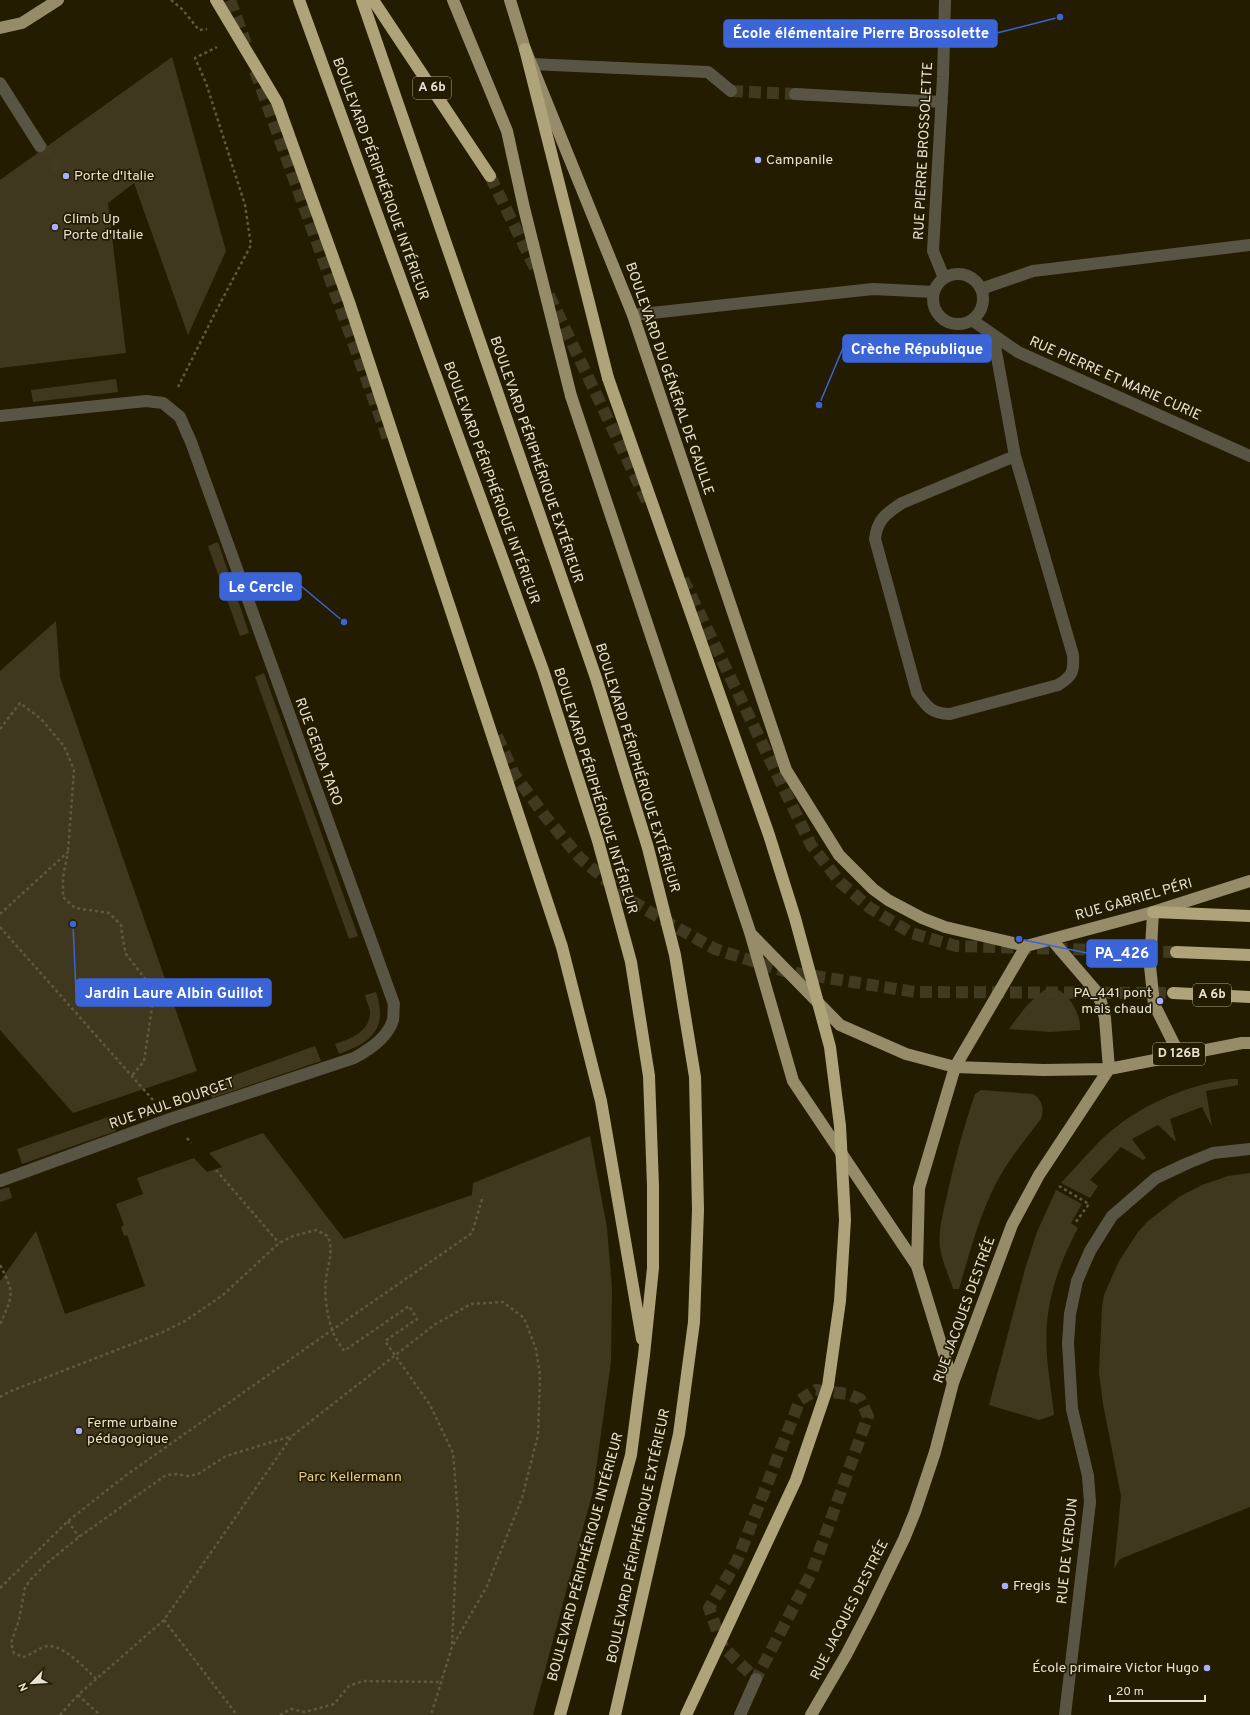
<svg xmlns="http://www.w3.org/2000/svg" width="1250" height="1715" font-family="Overpass,sans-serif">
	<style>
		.green { fill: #3f381e }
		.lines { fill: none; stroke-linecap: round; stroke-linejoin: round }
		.minor-tunnel { stroke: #413a20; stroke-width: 12; stroke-dasharray: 12 6; stroke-linecap: butt }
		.highway-tunnel { stroke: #413a20; stroke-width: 12; stroke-dasharray: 12 6; stroke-linecap: butt }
		.path { stroke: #605941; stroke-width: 2.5; stroke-dasharray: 3 3; stroke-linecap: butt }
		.minor { stroke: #595544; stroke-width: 12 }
		.major { stroke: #968c6a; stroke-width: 12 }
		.highway { stroke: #afa379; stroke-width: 12 }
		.highway-bridge { stroke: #afa379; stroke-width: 12 }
		.poi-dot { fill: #a8b0fc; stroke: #241c01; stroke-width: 1.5 }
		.labels { text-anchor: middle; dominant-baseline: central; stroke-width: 3.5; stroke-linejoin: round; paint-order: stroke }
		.shield { fill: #241c01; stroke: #aca794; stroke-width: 1 }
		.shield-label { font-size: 13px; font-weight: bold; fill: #e7e3d3 }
		.street-label { font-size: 14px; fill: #e7e3d3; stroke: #241c01 }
		.poi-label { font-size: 14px; fill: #e7e3d3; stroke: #241c01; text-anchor: start }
		.park-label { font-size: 14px; fill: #e2cf8b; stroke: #241c01 }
		.leader { fill: none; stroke: #3b64d7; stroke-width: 1.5 }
		.callout-dot { fill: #3b64d7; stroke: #241c01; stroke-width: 1.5 }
		.callout { fill: #3b64d7; stroke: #3b64d7; stroke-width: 1.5 }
		.callout-label { font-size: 15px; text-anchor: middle; font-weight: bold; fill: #fff }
	</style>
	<rect width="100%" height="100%" fill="#241c01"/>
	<path class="green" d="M172,57L226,251L188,335L134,183L108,203L126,353L0,368V180Z
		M116,379L118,392L33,402L31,390Z
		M218,542L249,633L240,636L208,546Z
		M56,621L60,677L197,1071L73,1113L0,1030V671Z
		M264,673L358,936L349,939L255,677Z
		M1050,987C1068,990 1081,1013 1080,1030L1050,1032L1009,1029C1020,1014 1033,995 1050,987Z
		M376,992C388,1029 372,1042 339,1054L335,1044C351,1039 371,1031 370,1011C369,1006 366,1000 365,995Z
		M315,1046L321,1061L212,1098L207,1085Z
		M1230,1079H1238V1085L1206,1091L1212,1127L1202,1107L1170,1119L1176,1141H1175L1158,1125L1132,1139L1146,1158L1143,1160L1121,1147L1090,1180L1098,1186L1090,1198L1061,1183C1074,1169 1086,1155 1099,1142C1133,1108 1183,1086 1230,1079Z
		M981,1090L1033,1094C1043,1100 1044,1109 1041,1119C1028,1136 1014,1153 1003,1171C981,1207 971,1249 959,1289H953C949,1275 942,1262 940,1248C938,1229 944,1209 948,1191C955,1158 964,1126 975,1094Z
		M111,1116L116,1131L22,1164L17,1149Z
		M263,1133L344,1239L472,1195L473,1183L590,1136L607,1228L612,1288L611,1362L593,1491L533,1715H0V1281L36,1231L65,1314L145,1286L127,1235L124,1236L121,1227L124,1225L116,1204L143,1194L137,1178L194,1158L207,1172L222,1167L209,1153Z
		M1250,1173V1507L1120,1559L1114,1569L1121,1496L1103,1404L1099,1373L1102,1307L1104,1295L1119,1261L1138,1232L1148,1221L1179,1197L1202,1185L1228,1176Z
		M9,1187L12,1198L0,1202V1190Z
		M1056,1190L1082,1204L1071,1223L1078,1228C1062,1258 1050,1289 1047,1323C1044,1353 1051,1385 1054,1415L1039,1420L989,1405L1025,1269L1037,1232Z"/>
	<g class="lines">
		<path class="minor-tunnel" d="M731,91L795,94
			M40,146L66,176
			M816,1390L848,1394L860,1399L868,1416L812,1572L756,1679L723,1647L709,1608L737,1561L800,1400Z"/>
		<path class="highway-tunnel" d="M230,0L246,44
			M255,71L388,439
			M490,176L537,272
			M549,295L647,501
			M683,579L811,845L840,882L870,908L911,933L956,946L1176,952
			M497,736L514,774L545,816L580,858L627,898L665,921L715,949L784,971L915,992L1173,993"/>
		<path class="path" d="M171,0L182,9L199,30L207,29
			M178,387L214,315L251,245L245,205L206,83L195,58L217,47
			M0,729L20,703L41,719L64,746L74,770L68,852
			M0,914L68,852L63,877V897L75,908L109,913L121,925L123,941L126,954L152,988L153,1001L144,1061L132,1076
			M0,927L153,1100
			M187,1138L191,1143
			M216,1170L279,1243
			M1059,1186L1089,1204L1075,1223
			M0,1265C16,1295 12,1295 0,1325
			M0,1397L11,1391L163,1332L185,1321L223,1295L279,1243L293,1236L316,1230L328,1236C334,1254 328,1262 326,1279C324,1295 327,1315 332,1329C334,1337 340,1344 344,1351L409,1306L417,1319L385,1341L430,1405L453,1453L458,1515L452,1646
			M68,1521L79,1537
			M0,1588L68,1521L125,1476L332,1330L472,1233L483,1196
			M164,1620L237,1715
			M96,1679C86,1669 64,1645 48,1646C40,1647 31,1655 23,1657L14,1653L11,1643L19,1620L25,1588L30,1580L47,1563L79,1537L166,1475L176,1474L188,1476L198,1474L226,1456L292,1436
			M78,1695L100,1715
			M60,1715L78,1695L164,1620L292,1436L434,1325L471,1304L503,1302L524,1318L536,1349L540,1376L538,1435L522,1498L487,1586L452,1647L431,1715
			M280,1715L291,1709L305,1712L334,1704L349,1686L363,1681L440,1682"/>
		<path class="minor" d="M531,64L708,72L731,91
			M0,83L40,146
			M795,94L942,102
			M933 299a25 25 0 1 1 50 0a25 25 0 1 1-50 0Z
			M944,278L933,251L943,77L945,0
			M981,289L1033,271L1250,245
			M633,315L873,289L934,292
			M972,320L1018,352L1250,456
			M993,335L1015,456L1073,655C1074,671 1073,676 1058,685L950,714C932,714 927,707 917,693L875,539C877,519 887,513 902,503L1015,456
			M0,416L146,401L163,403L180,417L191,442L394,1004C393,1009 394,1015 393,1020C388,1037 369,1050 354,1058L170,1119L0,1181
			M740,1715L756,1679
			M1065,1715L1090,1502L1088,1476L1072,1409L1068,1343L1070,1314L1077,1281L1090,1251L1112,1216L1156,1178L1188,1163L1213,1153L1250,1149"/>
		<path class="major" d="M453,0L507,131L524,208L571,396L750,932L793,1081L917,1266
			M510,0L525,49L633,315L786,770L839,855L873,889L888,900L922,918L945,927L1026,946L1153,912L1250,881
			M0,28L22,23L58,0
			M1153,912L1150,966L1154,1004L1179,1054
			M752,935L840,1025L906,1054L955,1067L1043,1070L1109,1069L1242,1043H1250
			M1052,940L1095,990L1101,1002L1105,1018L1109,1069
			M953,1383L917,1266L919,1188L955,1067L1026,946
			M811,1715L846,1655L869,1611L904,1539L915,1512L935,1452L953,1383L1012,1225L1039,1175L1109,1069"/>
		<path class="highway" d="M216,0L277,102L349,302L562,947L601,1101L642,1339
			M299,0L543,670L598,841L631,962L649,1076L653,1186V1268L644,1355L631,1455L560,1715
			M362,0L596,678L648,848L675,955L695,1077L698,1210L694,1322L679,1434L615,1715
			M373,0L490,176
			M525,49L608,378
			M1153,912L1250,916
			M1176,952L1250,955
			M1173,993L1250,997"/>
		<path class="highway-bridge" d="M608,378L769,835L795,918L830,1047L840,1126L845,1220L840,1301L828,1386L796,1480L686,1715"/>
	</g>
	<g class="poi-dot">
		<circle cx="758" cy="160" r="4"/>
		<circle cx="66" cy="176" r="4"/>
		<circle cx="55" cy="227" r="4"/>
		<circle cx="1160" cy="1001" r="4"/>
		<circle cx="79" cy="1431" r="4"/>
		<circle cx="1005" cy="1586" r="4"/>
		<circle cx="1207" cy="1668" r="4"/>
	</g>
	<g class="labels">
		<g class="shield">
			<rect x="413" y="77" width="38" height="22" rx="3"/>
			<rect x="1193" y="984" width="38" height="22" rx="3"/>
			<rect x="1153" y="1043" width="52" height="22" rx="3"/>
		</g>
		<g class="shield-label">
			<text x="432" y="88">A 6b</text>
			<text x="1212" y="995">A 6b</text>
			<text x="1179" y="1054">D 126B</text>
		</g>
		<g class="street-label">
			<text transform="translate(924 151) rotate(-87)">RUE PIERRE BROSSOLETTE</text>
			<text transform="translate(380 179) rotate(70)">BOULEVARD PÉRIPHÉRIQUE INTÉRIEUR</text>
			<text transform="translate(669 379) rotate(71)">BOULEVARD DU GÉNÉRAL DE GAULLE</text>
			<text transform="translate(1115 379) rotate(24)">RUE PIERRE ET MARIE CURIE</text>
			<text transform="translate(536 460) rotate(71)">BOULEVARD PÉRIPHÉRIQUE EXTÉRIEUR</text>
			<text transform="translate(491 483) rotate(70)">BOULEVARD PÉRIPHÉRIQUE INTÉRIEUR</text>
			<text transform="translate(318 752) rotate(70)">RUE GERDA TARO</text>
			<text transform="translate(637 768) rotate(73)">BOULEVARD PÉRIPHÉRIQUE EXTÉRIEUR</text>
			<text transform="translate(595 791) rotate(73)">BOULEVARD PÉRIPHÉRIQUE INTÉRIEUR</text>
			<text transform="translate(1134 900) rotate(-16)">RUE GABRIEL PÉRI</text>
			<text transform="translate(172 1104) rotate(-19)">RUE PAUL BOURGET</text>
			<text transform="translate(965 1310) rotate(-70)">RUE JACQUES DESTRÉE</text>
			<text transform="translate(639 1536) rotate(-78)">BOULEVARD PÉRIPHÉRIQUE EXTÉRIEUR</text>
			<text transform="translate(1068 1551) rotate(-84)">RUE DE VERDUN</text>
			<text transform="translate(586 1557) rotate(-75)">BOULEVARD PÉRIPHÉRIQUE INTÉRIEUR</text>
			<text transform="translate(850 1610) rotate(-63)">RUE JACQUES DESTRÉE</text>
		</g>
		<g class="poi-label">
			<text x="766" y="160">Campanile</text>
			<text x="74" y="176">Porte d'Italie</text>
			<text x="63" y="219">Climb Up<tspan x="63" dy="16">Porte d'Italie</tspan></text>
			<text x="1152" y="993" text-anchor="end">PA_441 pont<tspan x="1152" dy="16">mais chaud</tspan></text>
			<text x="87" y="1423">Ferme urbaine<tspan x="87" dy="16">pédagogique</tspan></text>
			<text x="1013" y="1586">Fregis</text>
			<text x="1199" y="1668" text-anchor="end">École primaire Victor Hugo</text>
		</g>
		<g class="park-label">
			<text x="350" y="1477">Parc Kellermann</text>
		</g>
	</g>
	<path class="leader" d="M1060 17L997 33M819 405L843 348M344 622L301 586M1019 939L1087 953M73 924L76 993"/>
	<g class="callout-dot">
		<circle cx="1060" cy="17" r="4"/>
		<circle cx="819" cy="405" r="4"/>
		<circle cx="344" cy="622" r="4"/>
		<circle cx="1019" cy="939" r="4"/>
		<circle cx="73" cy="924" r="4"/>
	</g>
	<g class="callout">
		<rect x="724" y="20" width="273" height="27" rx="4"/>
		<rect x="843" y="335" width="148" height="27" rx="4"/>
		<rect x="220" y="573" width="81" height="27" rx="4"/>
		<rect x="1087" y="940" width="70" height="27" rx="4"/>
		<rect x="76" y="979" width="195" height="27" rx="4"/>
	</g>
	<g class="callout-label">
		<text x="861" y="38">École élémentaire Pierre Brossolette</text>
		<text x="917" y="354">Crèche République</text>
		<text x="261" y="592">Le Cercle</text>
		<text x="1122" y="958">PA_426</text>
		<text x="174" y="998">Jardin Laure Albin Guillot</text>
	</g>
	<g transform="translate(32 1683) rotate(245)" stroke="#241c01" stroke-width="3" paint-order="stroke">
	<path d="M0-3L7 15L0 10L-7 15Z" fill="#e7e3d3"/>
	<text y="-6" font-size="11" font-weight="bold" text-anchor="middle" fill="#e7e3d3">N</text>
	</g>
	<path d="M1110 1695v6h95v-6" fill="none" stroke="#e7e3d3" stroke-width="2"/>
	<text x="1116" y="1695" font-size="12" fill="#e7e3d3" stroke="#241c01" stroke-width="3" paint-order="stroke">20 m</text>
</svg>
